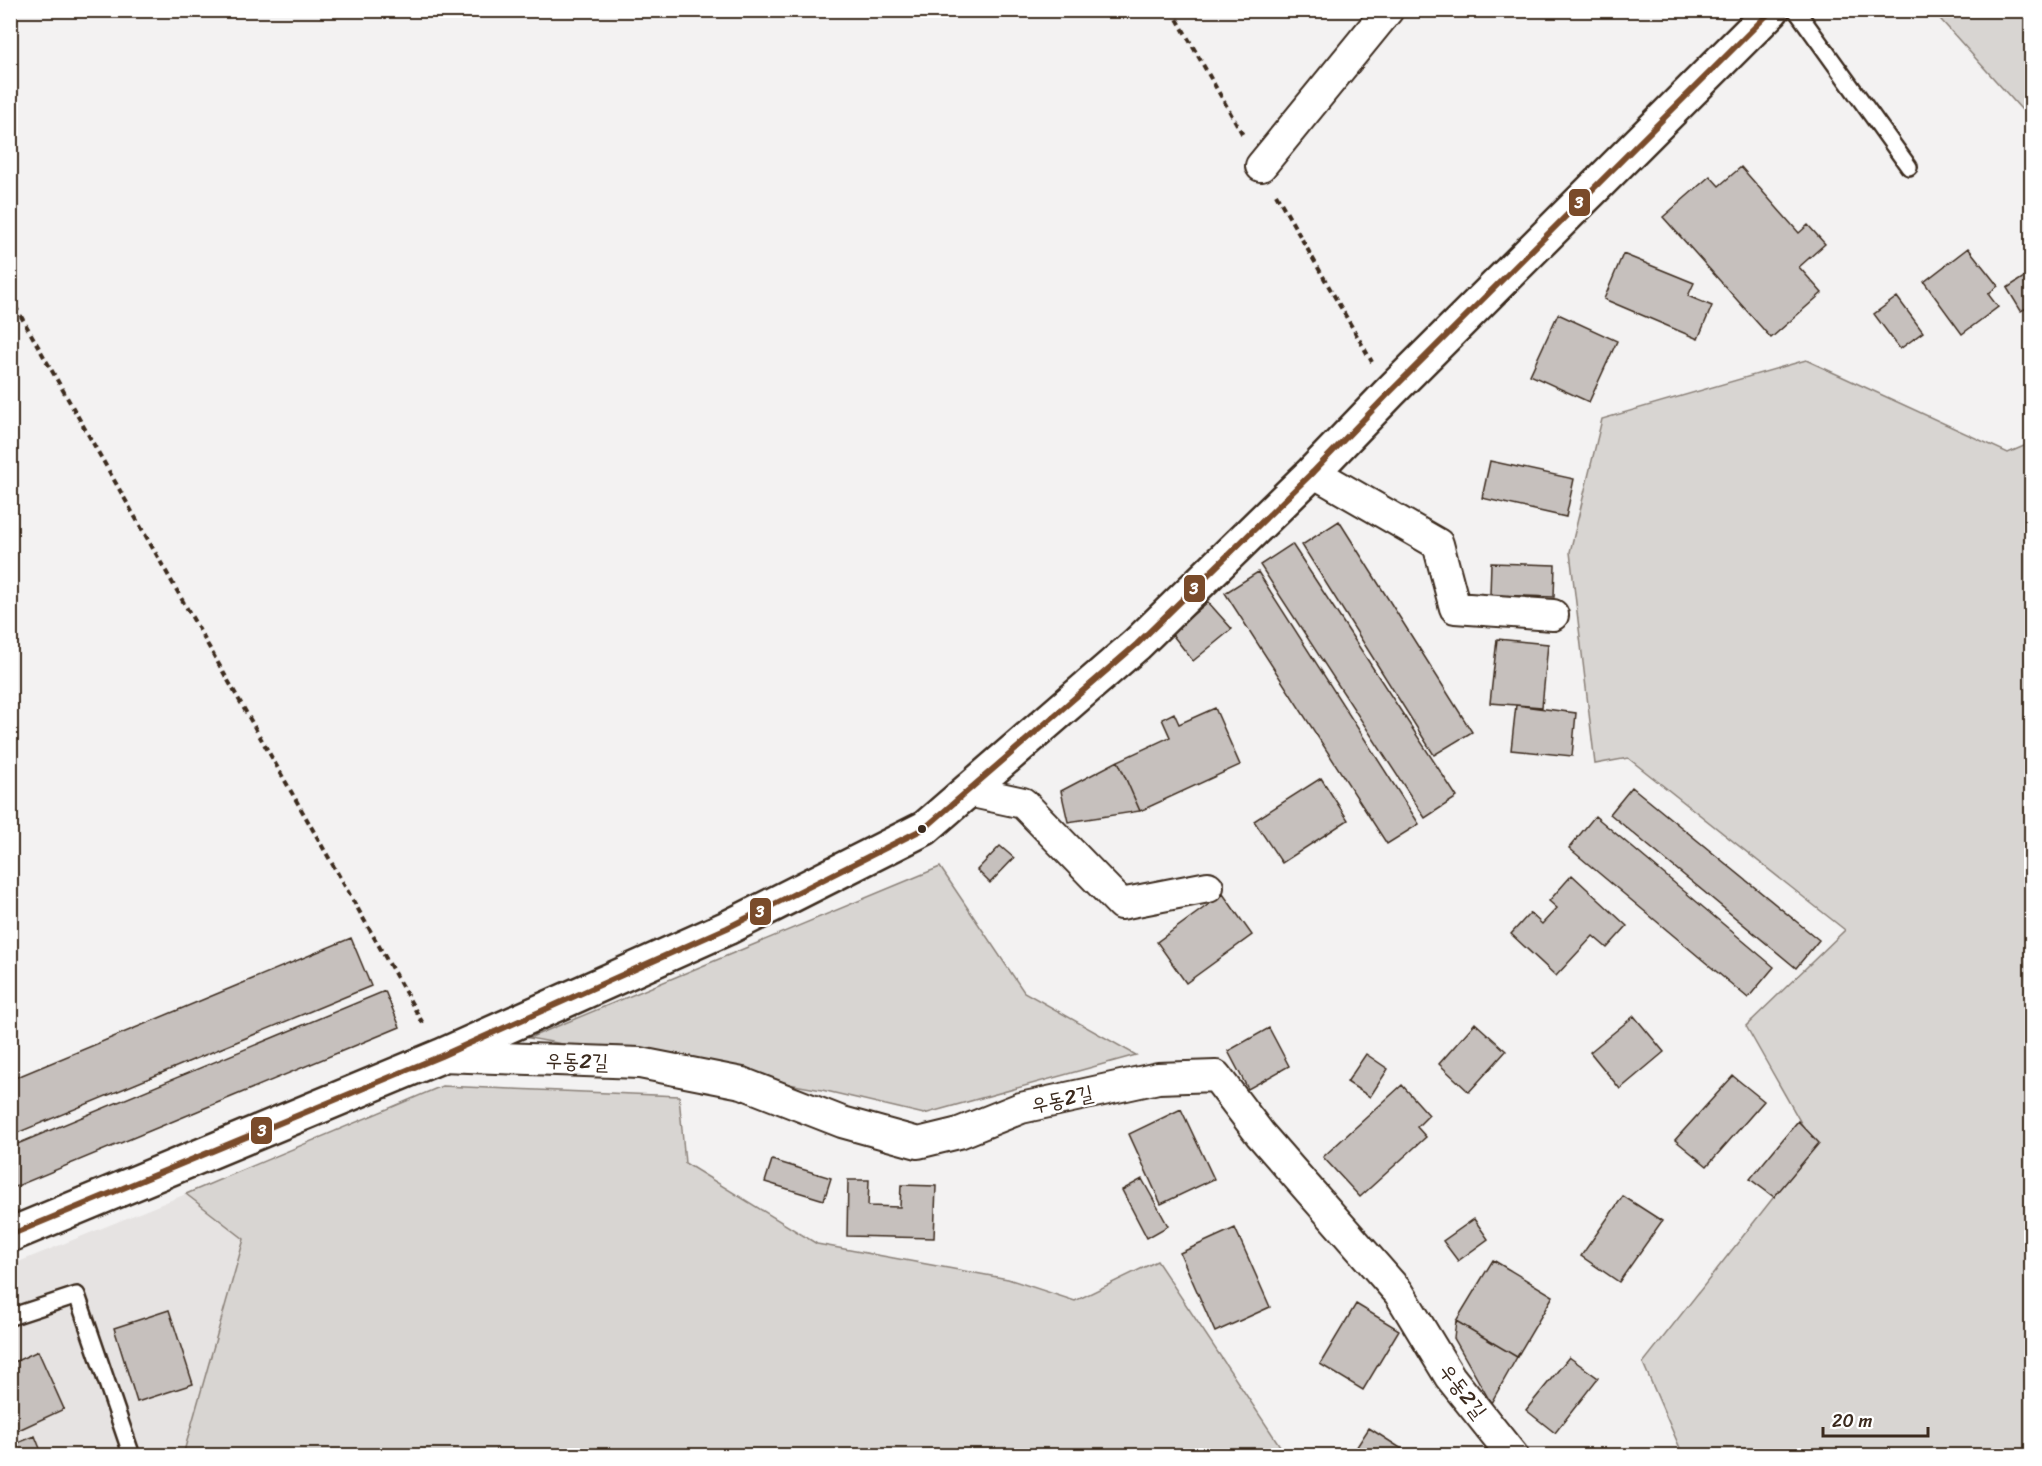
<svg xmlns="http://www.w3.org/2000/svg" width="2042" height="1466" font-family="Sriracha,'Poor Story',sans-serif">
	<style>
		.built { fill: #e6e3e2 }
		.green { fill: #d8d5d2; stroke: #8a8078; stroke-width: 1.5 }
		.building { fill: #c6c0bd; stroke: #3b2a1e; stroke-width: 1.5 }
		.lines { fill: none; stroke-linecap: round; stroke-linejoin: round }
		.lane-casing { stroke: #3b2a1e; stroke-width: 20 }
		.street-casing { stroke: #3b2a1e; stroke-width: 34 }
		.secondary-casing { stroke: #3b2a1e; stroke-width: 38 }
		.path { stroke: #3b2a1e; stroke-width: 4; stroke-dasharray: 6 4.5; stroke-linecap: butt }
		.lane { stroke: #fff; stroke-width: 15 }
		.street { stroke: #fff; stroke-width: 30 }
		.secondary { stroke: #fff; stroke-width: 33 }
		.bus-1-casing { stroke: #fff; stroke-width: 10 }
		.bus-1 { stroke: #7a4b2a; stroke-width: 6 }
		.bus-dot { fill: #3b2a1e; stroke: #fff; stroke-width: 2 }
		.labels { text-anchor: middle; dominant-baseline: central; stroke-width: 4.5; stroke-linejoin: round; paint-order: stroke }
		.street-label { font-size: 21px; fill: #3b2a1e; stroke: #fff }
		.line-badge { stroke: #fff; stroke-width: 2 }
		.badge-label { font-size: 16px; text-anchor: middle; font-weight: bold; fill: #fff }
	</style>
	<rect width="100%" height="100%" fill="#f3f2f2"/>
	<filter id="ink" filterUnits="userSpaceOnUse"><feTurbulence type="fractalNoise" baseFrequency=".0167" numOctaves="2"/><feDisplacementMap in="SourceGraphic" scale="12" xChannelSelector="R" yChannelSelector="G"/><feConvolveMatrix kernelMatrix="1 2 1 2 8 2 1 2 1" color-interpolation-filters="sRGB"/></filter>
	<g filter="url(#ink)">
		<path class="built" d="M186,1194L245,1239L183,1455L11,1456V1265Z"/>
		<path class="green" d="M1933,11H2031V120Z
			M1806,360L2008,453L2031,443V1455H1683L1643,1363L1814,1146L1746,1026L1845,930L1628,758L1595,764L1570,552L1602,419Z
			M940,867L1024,992L1136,1055L924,1114L822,1090L529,1038Z
			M442,1086L679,1096L685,1163L817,1244L1008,1279L1075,1301L1157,1261L1286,1455H183L244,1239L186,1194Z"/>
		<path class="building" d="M1741,167L1799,233L1808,225L1825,244L1799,267L1822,293L1771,338L1663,217L1710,176L1719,186Z
			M1968,248L1998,286L1988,294L1998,307L1962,334L1924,282Z
			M1623,254L1694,283L1688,296L1712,306L1698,339L1604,299Z
			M2027,275L2032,282V305L2021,311L2007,288Z
			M1897,297L1923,332L1900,349L1874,314Z
			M1558,314L1617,341L1589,402L1530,375Z
			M1490,461L1574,479L1566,517L1482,498Z
			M1339,521L1472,732L1434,755L1302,545Z
			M1292,544L1457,797L1425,818L1260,565Z
			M1491,563L1555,565L1554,597L1490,595Z
			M1258,572L1419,824L1387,844L1225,593Z
			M1208,602L1232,629L1193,661L1171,633Z
			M1497,639L1548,644L1542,707L1490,703Z
			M1516,705L1576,713L1572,756L1511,750Z
			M1215,708L1240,765L1140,811L1118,761L1170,737L1162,719L1174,713L1179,724Z
			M1118,761L1140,811L1068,822L1061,791Z
			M1321,778L1348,820L1282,863L1254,821Z
			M1632,787L1819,940L1796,968L1610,814Z
			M1595,816L1774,967L1748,998L1569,848Z
			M1000,846L1014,858L990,883L977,870Z
			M1572,875L1627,926L1607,948L1593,936L1556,976L1511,934L1530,913L1542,924L1557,908L1549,901Z
			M1223,894L1252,935L1186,983L1157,942Z
			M351,938L371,986L10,1136V1080Z
			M385,991L400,1027L10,1189V1147Z
			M1634,1016L1664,1052L1620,1089L1590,1052Z
			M1475,1023L1506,1051L1469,1092L1439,1064Z
			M1269,1028L1289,1066L1248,1089L1228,1051Z
			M1366,1054L1388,1069L1370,1097L1347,1082Z
			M1733,1076L1764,1101L1707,1166L1675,1140Z
			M1402,1085L1429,1115L1417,1127L1426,1137L1360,1197L1323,1157Z
			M1181,1109L1214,1179L1161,1204L1129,1134Z
			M1798,1121L1819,1143L1774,1197L1750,1179Z
			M772,1160L831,1178L824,1200L765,1182Z
			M1142,1179L1168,1226L1147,1238L1122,1190Z
			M848,1180H869L868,1206L900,1207L901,1185L936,1186L934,1238L847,1236Z
			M1623,1196L1662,1221L1619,1282L1581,1256Z
			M1474,1219L1488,1239L1458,1261L1443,1241Z
			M1235,1228L1270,1307L1215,1332L1180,1253Z
			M1493,1260L1553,1296L1517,1357L1456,1321Z
			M1356,1304L1399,1330L1363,1390L1320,1364Z
			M169,1310L193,1384L137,1402L114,1328Z
			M1456,1321L1517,1357L1491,1403L1454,1338Z
			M38,1351L64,1409L10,1434V1364Z
			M1569,1357L1598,1378L1555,1433L1526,1410Z
			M1369,1428L1413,1456H1351Z
			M35,1436L43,1456H10V1446Z"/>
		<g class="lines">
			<g class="lane-casing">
				<path id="lane" d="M1796,10L1909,167
					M10,1317L77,1295L132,1456"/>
			</g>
			<g class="street-casing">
				<path id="street" d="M1261,166L1388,10
					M1313,472L1438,544L1455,608L1553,615
					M968,791L1023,803L1121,904L1208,887
					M441,1056L640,1063L742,1083L842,1122L918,1143L959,1133L1021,1108L1158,1078L1216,1076L1260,1134L1399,1293L1450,1377L1513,1456"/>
			</g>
			<g class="secondary-casing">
				<path id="secondary" d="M10,1235L441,1056L727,928L925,828L1137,644L1313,472L1390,392L1772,10"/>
			</g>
			<path class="path" d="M1172,10L1243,135
				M1276,194L1372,362
				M10,297L425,1027"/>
			<use href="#lane" class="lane"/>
			<use href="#street" class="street"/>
			<use href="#secondary" class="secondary"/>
			<g class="bus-1-casing">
				<path id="bus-1" d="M10,1235L441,1056L727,928L925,828L1137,644L1313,472L1390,392L1772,10"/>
			</g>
			<use href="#bus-1" class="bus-1"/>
		</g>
	</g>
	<circle class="bus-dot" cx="922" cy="829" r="5"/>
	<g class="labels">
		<g class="street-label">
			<text transform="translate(577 1061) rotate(2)">우동2길</text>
			<text transform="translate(1062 1099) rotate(-12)">우동2길</text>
			<text transform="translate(1463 1391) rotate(53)">우동2길</text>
		</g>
	</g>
	<g class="line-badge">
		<rect x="1568" y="188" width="23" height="29" rx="6" fill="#7a4b2a"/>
		<rect x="1183" y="574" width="23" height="29" rx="6" fill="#7a4b2a"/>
		<rect x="749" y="897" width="23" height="29" rx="6" fill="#7a4b2a"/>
		<rect x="250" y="1116" width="23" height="29" rx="6" fill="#7a4b2a"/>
	</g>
	<g class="badge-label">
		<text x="1579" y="208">3</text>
		<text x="1194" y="594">3</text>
		<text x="760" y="917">3</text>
		<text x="262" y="1136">3</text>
	</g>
	<rect width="2042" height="1466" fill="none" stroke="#fff" stroke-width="36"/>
	<rect x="18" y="18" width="2006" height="1430" fill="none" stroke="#3b2a1e" stroke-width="2" filter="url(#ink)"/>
	<path d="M1823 1427v9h105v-9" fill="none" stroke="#3b2a1e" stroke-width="3"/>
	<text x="1832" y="1427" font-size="18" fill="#3b2a1e" stroke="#ffffff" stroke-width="4.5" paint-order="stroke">20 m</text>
</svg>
